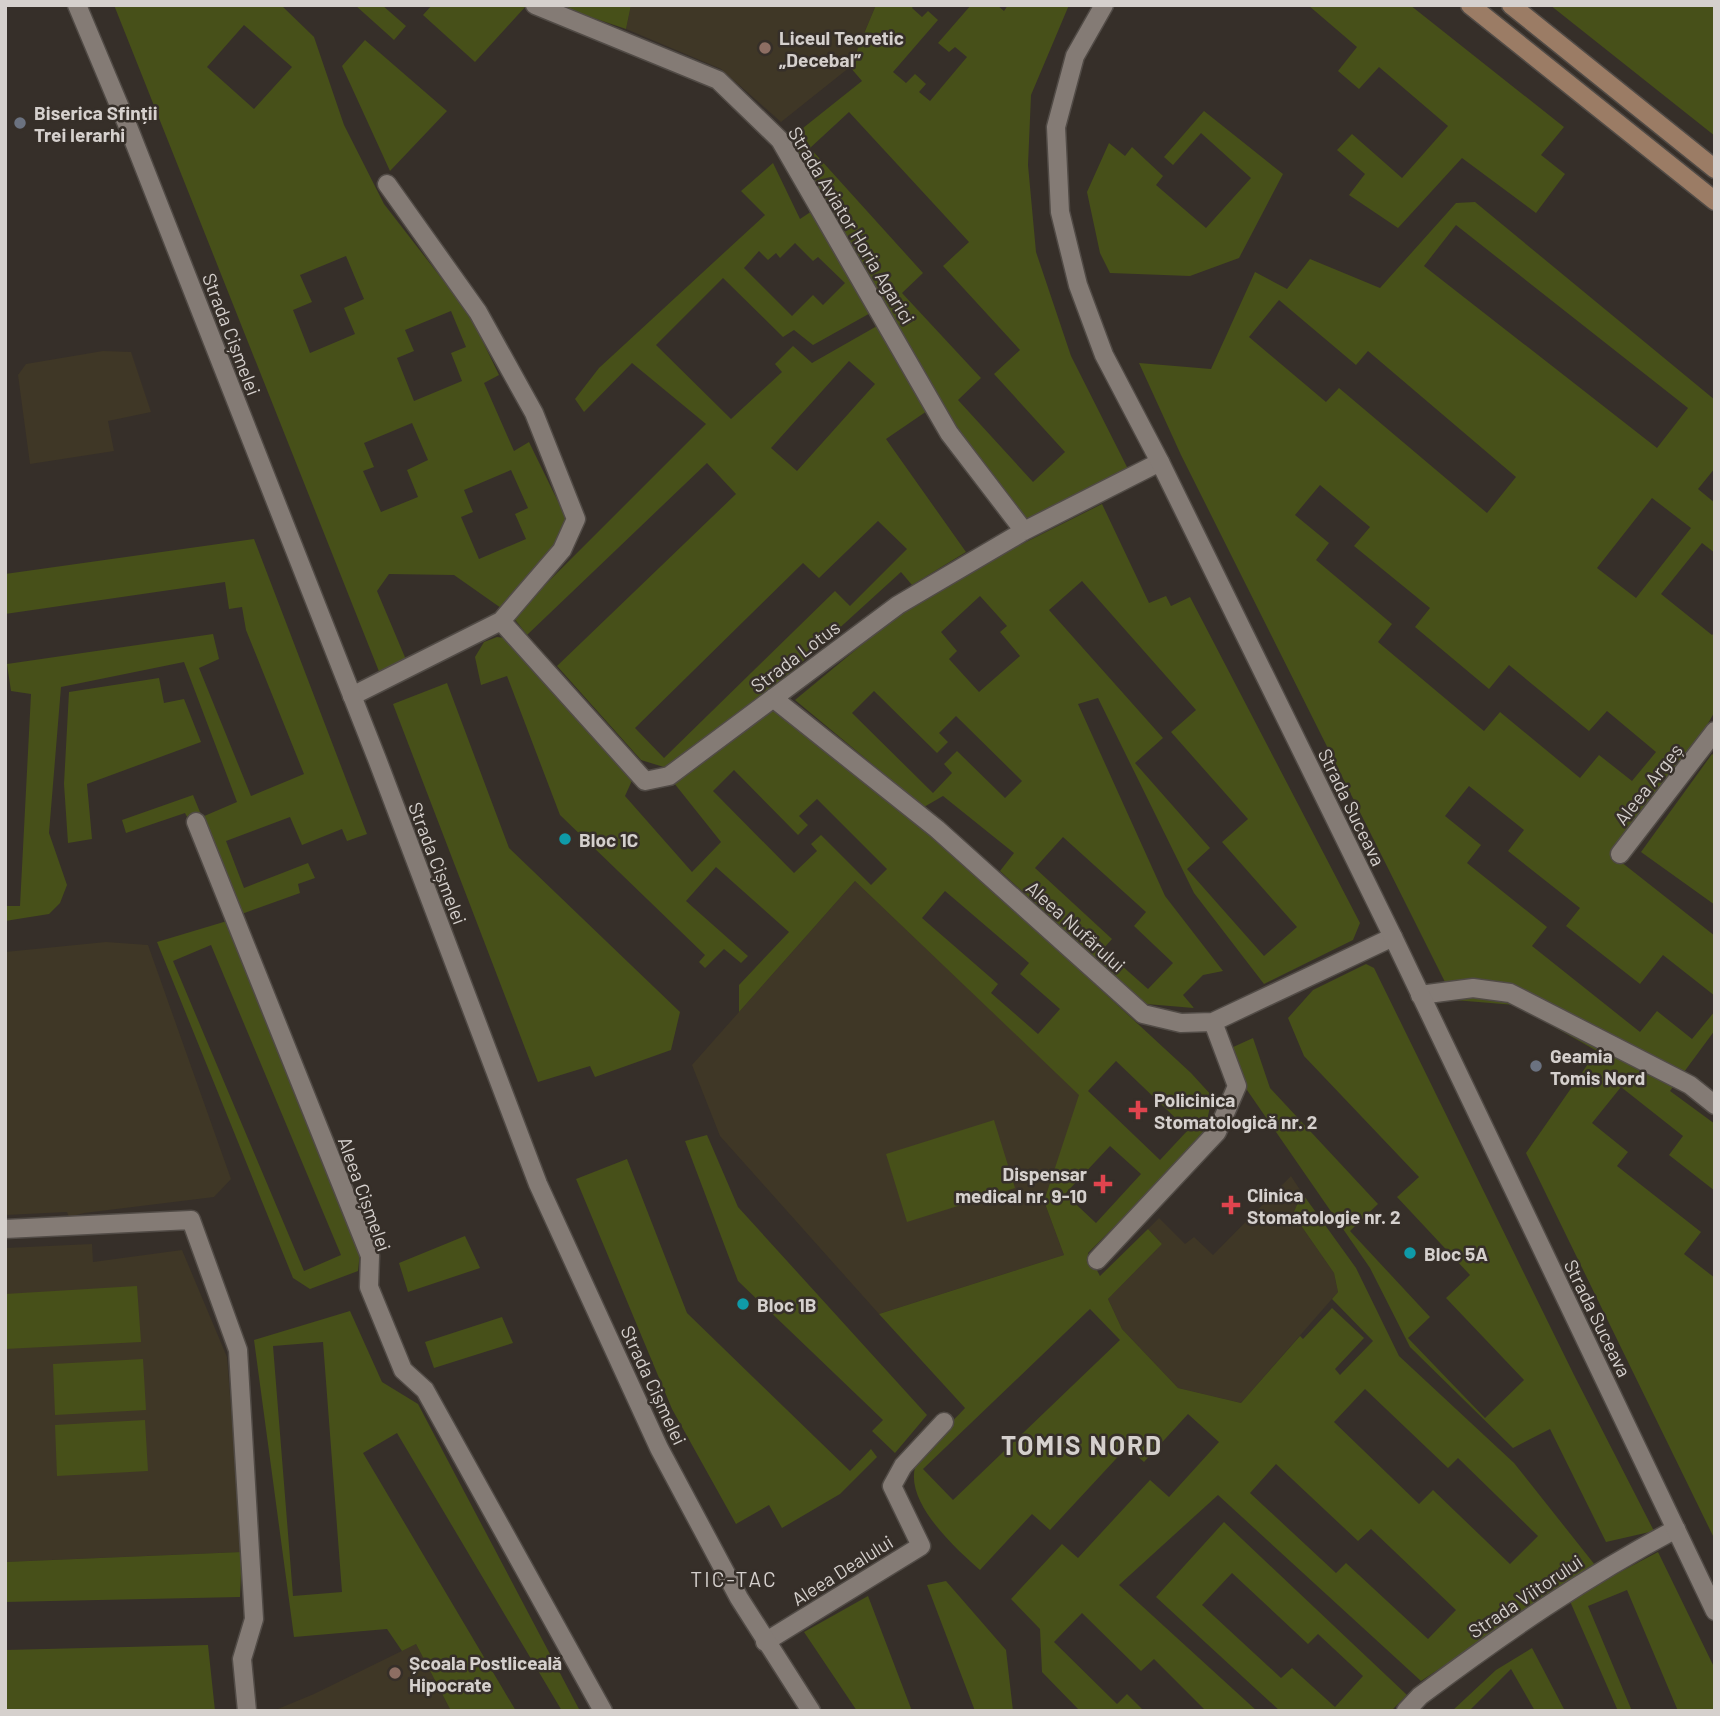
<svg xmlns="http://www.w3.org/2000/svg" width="1720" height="1716" font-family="Barlow,sans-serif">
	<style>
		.commercial { fill: #3f3726 }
		.green { fill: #475019; fill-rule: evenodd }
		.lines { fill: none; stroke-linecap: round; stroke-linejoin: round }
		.minor-casing { stroke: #514b46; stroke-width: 21 }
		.tertiary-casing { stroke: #514b46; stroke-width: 21 }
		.secondary-casing { stroke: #514b46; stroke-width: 21 }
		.minor { stroke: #847b75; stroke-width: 18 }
		.tertiary { stroke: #847b75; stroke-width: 18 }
		.secondary { stroke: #9b7c65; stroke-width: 18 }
		.education-dot { fill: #8d6e63; stroke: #362f29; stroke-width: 2.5 }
		.worship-dot { fill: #6b7280; stroke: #362f29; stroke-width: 2.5 }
		.culture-dot { fill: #0f9aa8; stroke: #362f29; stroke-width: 2.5 }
		.health-dot { fill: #e0444e; stroke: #362f29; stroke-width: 2.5 }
		.labels { text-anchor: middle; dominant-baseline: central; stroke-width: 5; stroke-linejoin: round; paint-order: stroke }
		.poi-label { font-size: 19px; font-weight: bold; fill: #d5d0cd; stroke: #362f29; text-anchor: start }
		.street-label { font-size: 19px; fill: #d5d0cd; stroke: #362f29 }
		.neighbourhood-label { font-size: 21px; letter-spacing: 2px; fill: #d5d0cd; stroke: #362f29 }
		.district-label { font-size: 26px; font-weight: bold; letter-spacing: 2px; fill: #d5d0cd; stroke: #362f29 }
	</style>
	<rect width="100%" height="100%" fill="#362f29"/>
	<path class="commercial" d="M631,5H876L850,67L781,122L721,69L626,29Z
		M103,351L131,352L151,412L108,421L114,451L30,464L18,375L26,364Z
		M855,881L1080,1095L1044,1201L1064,1255L879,1314L720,1136L692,1065Z
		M106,942L148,945L231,1179L214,1197L84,1213L69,1217L67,1212L5,1215V952Z
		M1291,1176L1302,1193L1293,1214L1334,1273L1338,1292L1241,1403L1178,1388L1122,1329L1108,1299L1162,1244L1148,1229L1159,1218L1185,1244L1194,1237L1213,1255Z
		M92,1244L93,1262L182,1250L227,1357L242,1552L5,1562V1248Z
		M416,1644L451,1711H273L314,1694Z"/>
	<path class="green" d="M114,5H281L314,37L344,125L384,204L470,315L499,375L484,383L514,451L529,442L568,522L558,544L501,608L454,575L389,574L377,591L407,662L380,674ZM244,25L292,67L254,109L207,67ZM346,256L364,299L344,308L355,334L310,353L293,310L312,302L300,275ZM451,311L466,347L451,353L462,381L414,401L397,358L414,351L405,330ZM412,423L428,460L407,470L418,497L381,512L363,471L374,467L364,443ZM511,470L528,508L515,514L526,539L479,559L461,517L473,512L464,490Z
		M355,5H382L406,26L394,40Z
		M432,5H524L526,6L475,62L423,15Z
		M555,5H631L626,29Z
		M876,5H914L912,8L922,17L928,11L938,20L893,72L906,83L915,74L926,84L919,92L930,101L967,57L955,47L949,52L938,43L971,5H997L1004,11L1008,5H1069L1031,95L1028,165L1036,252L1071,356L1128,469L1024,522L953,426L788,140L862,81L850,67ZM849,112L969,242L943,266L1020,350L994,374L1065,452L1033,482L958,400L981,378L902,293L923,273L810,148Z
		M1308,5H1410L1564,127L1541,155L1565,174L1536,213L1462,158L1398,228L1349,195L1365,174L1337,150L1352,134L1402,178L1448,126L1379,67L1359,89L1338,71L1357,47Z
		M1550,5H1715V136Z
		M365,40L447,111L390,171L342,66Z
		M1204,111L1283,174L1239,258L1190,276L1110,273L1100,253L1087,192L1109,143L1125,156L1132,147L1163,176L1156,185L1206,228L1251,178L1201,133L1173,165L1164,157Z
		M773,163L800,219L812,211L874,311L813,345L794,330L783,337L723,278L656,345L731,419L782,372L775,364L793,346L812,363L877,326L927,411L886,439L966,552L912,585L901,572L789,674L667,768L641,760L557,666L736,494L707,463L527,635L513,617L706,424L632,363L584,412L575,399L599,368L765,215L741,191ZM795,243L813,261L818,257L845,283L823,305L813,295L792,316L744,268L759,251L768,260L776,253L780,258ZM849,361L875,384L797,471L771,448ZM878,521L907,549L850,606L835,591L664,758L635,728L803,563L819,578Z
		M1475,202L1715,400V468L1698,489L1715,503V553L1702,543L1661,594L1712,635L1715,632V711L1700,738L1611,854L1715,936V996L1663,955L1640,984L1566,926L1580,908L1508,851L1524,830L1469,786L1445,816L1481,845L1467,863L1547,927L1532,946L1640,1032L1657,1011L1692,1039L1715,1011V1030L1670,1091L1715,1124V1191L1669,1155L1683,1136L1621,1087L1592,1123L1628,1152L1617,1166L1701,1232L1684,1254L1715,1278V1540L1526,1153L1597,1051L1515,1005L1454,1000L1181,455L1139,363L1211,369L1255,272L1287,289L1310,259L1380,288L1456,203ZM1456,225L1688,408L1657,448L1424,266ZM1279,300L1356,365L1368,351L1516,477L1487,513L1339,388L1326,402L1249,337ZM1320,485L1370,527L1354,546L1430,608L1415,627L1489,689L1509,665L1589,731L1607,711L1656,752L1632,781L1599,755L1580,778L1500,712L1484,731L1378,642L1392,624L1316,560L1329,543L1295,515ZM1652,498L1691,528L1636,598L1597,568Z
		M1102,504L1149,603L1166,596L1171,606L1190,597L1360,923L1353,940L1264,984L1194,893L1098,698L1078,704L1165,896L1223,971L1203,975L1183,995L1194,1008L1146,1004L1000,871L1014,853L943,796L924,807L795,700L905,609L1012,549ZM1082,581L1196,710L1171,732L1248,819L1222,842L1297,927L1264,956L1187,869L1210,848L1135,763L1163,738L1049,610ZM980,596L1007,626L1000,632L1020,656L979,692L949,659L957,651L941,632ZM874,691L937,753L948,742L939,733L956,716L1022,781L1005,798L957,751L944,764L952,773L933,793L852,713ZM1063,837L1146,912L1134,926L1173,963L1148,989L1103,949L1112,939L1035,868Z
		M254,539L367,834L347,841L342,829L302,845L290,817L226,841L244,888L308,863L315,878L298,884L300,893L239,915L185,813L126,833L122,820L193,795L202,817L237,802L184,662L61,687L49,833L67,885L60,903L49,914L5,921V906H20L31,694L11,691L7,664L213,634L219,659L199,668L251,796L304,774L246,630L242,607L229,609L225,582L5,614V574Z
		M497,637L505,638L634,776L625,796L692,872L721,842L674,783L776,706L929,831L1191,1073L1212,1096L1204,1137L1088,1253L1100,1276L1148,1229L1162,1244L1108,1299L1122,1329L1178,1388L1241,1403L1300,1336L1303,1339L1332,1308L1364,1338L1335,1369L1340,1375L1373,1341L1332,1299L1338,1292L1334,1273L1293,1214L1302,1193L1356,1268L1399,1356L1514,1463L1595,1565L1421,1681L1218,1495L1119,1585L1257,1711H1206L1154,1659L1141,1671L1082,1613L1054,1642L1117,1704L1127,1694L1144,1711H1080L1042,1672L1040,1629L1011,1599L1062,1544L1078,1558L1150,1480L1169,1497L1219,1442L1188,1414L1144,1462L1127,1447L1050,1530L1032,1514L980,1570C956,1549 898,1497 918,1460C928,1442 951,1424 965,1408L879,1314L1064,1255L1044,1201L1079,1095L855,881L739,1012V985L789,932L716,867L686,901L748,956L741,963L724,949L705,968L699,962L705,955L560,815L507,676L481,685L475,657L484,642ZM734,770L798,835L808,825L799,816L817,799L887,869L871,885L821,835L811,844L817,851L794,873L713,791ZM945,891L1029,963L1020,974L1060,1009L1038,1034L991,993L998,984L922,918ZM1116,1061L1188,1130L1160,1160L1088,1091ZM1110,1146L1141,1174L1096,1223L1065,1194ZM1090,1309L1120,1340L953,1500L923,1469ZM1365,1389L1448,1468L1458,1458L1538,1536L1510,1564L1433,1490L1419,1504L1334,1422ZM1276,1464L1358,1541L1371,1529L1456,1610L1428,1639L1346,1563L1336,1573L1250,1493Z
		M159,678L164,703L184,699L201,742L87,784L92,839L68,843L64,784L69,692Z
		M447,683L509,848L680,1012L671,1050L595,1077L590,1066L538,1082L393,704Z
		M1712,754L1715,756V905L1641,852Z
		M227,921L360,1252L358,1271L310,1289L293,1278L157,942ZM211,945L341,1255L304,1271L173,961Z
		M1366,964L1374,968L1574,1375L1654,1531L1606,1542L1550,1429L1513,1448L1410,1347L1370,1268L1247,1090L1231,1048L1253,1038L1270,1088L1378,1204L1350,1231L1430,1317L1408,1338L1485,1418L1524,1380L1446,1298L1470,1275L1397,1197L1419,1177L1304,1056L1288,1018L1313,990Z
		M994,1120L1015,1188L907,1222L886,1154Z
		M707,1135L738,1207L927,1415L895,1453L872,1431L883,1420L738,1281L685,1141Z
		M627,1159L687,1313L850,1471L871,1449L877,1457L840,1494L782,1528L769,1505L736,1524L672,1409L576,1179Z
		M465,1236L480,1268L408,1292L399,1263Z
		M137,1286L141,1342L5,1349V1294Z
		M350,1311L382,1382L418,1404L580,1711H562L397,1433L363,1453L516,1711H451L416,1644L402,1651L387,1629L294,1637L254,1340ZM323,1342L342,1592L293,1596L273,1346Z
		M502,1317L513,1343L434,1368L425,1342Z
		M143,1359L146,1410L55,1415L53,1364Z
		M145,1420L148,1471L57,1476L55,1425Z
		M1224,1522L1407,1695L1391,1711H1280L1156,1597ZM1232,1573L1308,1644L1318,1634L1363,1676L1335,1707L1292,1668L1281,1678L1202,1605Z
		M242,1552L240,1597L5,1602V1562Z
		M1658,1552L1715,1669V1711H1678L1627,1590L1588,1606L1632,1711H1618L1569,1599Z
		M946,1581L1006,1650L1013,1711H975L927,1585Z
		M868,1596L912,1711H857L804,1632Z
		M208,1645L215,1711H5V1650Z
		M1532,1648L1565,1711H1535L1511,1669L1469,1711H1452L1496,1670Z"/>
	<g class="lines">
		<g class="minor-casing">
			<path id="minor" d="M535,5L718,80L780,140L949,433L1024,531
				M501,621L645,781L669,776L898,605L1024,531L1160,462
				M352,696L501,621L562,550L576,519L534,413L478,312L387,184
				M773,698L937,829L1143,1014L1181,1023L1213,1022L1393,937
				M196,822L370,1256L369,1287L403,1370L425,1390L603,1711
				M1620,854L1715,731
				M1420,995L1473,988L1510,993L1690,1085L1715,1105
				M5,1229L191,1220L238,1350L254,1619L242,1659L247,1711
				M1097,1260L1217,1132L1237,1086L1213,1022
				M765,1642L921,1546L892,1486L903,1466L944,1422
				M1406,1711L1420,1696C1503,1634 1585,1577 1676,1529"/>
		</g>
		<g class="tertiary-casing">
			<path id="tertiary" d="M77,5L129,129L377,759L538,1184L659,1448L739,1598L811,1711
				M1104,5L1075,56L1056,127L1060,212L1078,285L1104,355L1160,462L1393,937L1715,1611"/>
		</g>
		<g class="secondary-casing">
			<path id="secondary" d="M1470,5L1715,201
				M1511,5L1715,169"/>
		</g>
		<use href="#minor" class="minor"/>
		<use href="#tertiary" class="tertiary"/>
		<use href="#secondary" class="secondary"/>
	</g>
	<g class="education-dot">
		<circle cx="765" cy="48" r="7"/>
		<circle cx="395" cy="1673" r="7"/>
	</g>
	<g class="worship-dot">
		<circle cx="20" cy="123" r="7"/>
		<circle cx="1536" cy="1066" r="7"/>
	</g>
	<g class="culture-dot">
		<circle cx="565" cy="839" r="7"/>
		<circle cx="1410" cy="1253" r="7"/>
		<circle cx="743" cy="1304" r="7"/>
	</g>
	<g class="health-dot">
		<path d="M1134.5 1099.5h7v7h7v7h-7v7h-7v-7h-7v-7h7z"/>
		<path d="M1099.5 1173.5h7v7h7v7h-7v7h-7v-7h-7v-7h7z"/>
		<path d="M1227.5 1194.5h7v7h7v7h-7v7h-7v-7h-7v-7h7z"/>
	</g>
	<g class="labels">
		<g class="poi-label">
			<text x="779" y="37">Liceul Teoretic<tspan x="779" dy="22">„Decebal”</tspan></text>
			<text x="34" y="112">Biserica Sfinții<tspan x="34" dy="22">Trei Ierarhi</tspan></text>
			<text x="579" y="839">Bloc 1C</text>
			<text x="1550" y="1055">Geamia<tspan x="1550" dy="22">Tomis Nord</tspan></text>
			<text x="1154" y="1099">Policinica<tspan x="1154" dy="22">Stomatologică nr. 2</tspan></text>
			<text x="1087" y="1173" text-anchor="end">Dispensar<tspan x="1087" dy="22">medical nr. 9-10</tspan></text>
			<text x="1247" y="1194">Clinica<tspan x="1247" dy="22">Stomatologie nr. 2</tspan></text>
			<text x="1424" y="1253">Bloc 5A</text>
			<text x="757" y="1304">Bloc 1B</text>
			<text x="409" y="1662">Școala Postliceală<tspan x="409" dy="22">Hipocrate</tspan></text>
		</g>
		<g class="street-label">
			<text transform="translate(852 225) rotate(59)">Strada Aviator Horia Agarici</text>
			<text transform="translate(232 334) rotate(69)">Strada Cișmelei</text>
			<text transform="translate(795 656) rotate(-37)">Strada Lotus</text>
			<text transform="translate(1648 784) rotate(-52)">Aleea Argeș</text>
			<text transform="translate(1352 807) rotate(64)">Strada Suceava</text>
			<text transform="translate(438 863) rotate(69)">Strada Cișmelei</text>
			<text transform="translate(1076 926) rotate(42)">Aleea Nufărului</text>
			<text transform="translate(365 1194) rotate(70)">Aleea Cișmelei</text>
			<text transform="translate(1598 1318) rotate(64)">Strada Suceava</text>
			<text transform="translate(654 1385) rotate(65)">Strada Cișmelei</text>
			<text transform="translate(842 1570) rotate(-32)">Aleea Dealului</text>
			<text transform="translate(1525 1596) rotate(-34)">Strada Viitorului</text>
		</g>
		<g class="neighbourhood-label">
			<text x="734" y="1578">TIC-TAC</text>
		</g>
		<g class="district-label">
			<text x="1082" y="1444">TOMIS NORD</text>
		</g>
	</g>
	<rect width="1720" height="1716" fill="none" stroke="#d5d0cd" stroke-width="14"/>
</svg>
